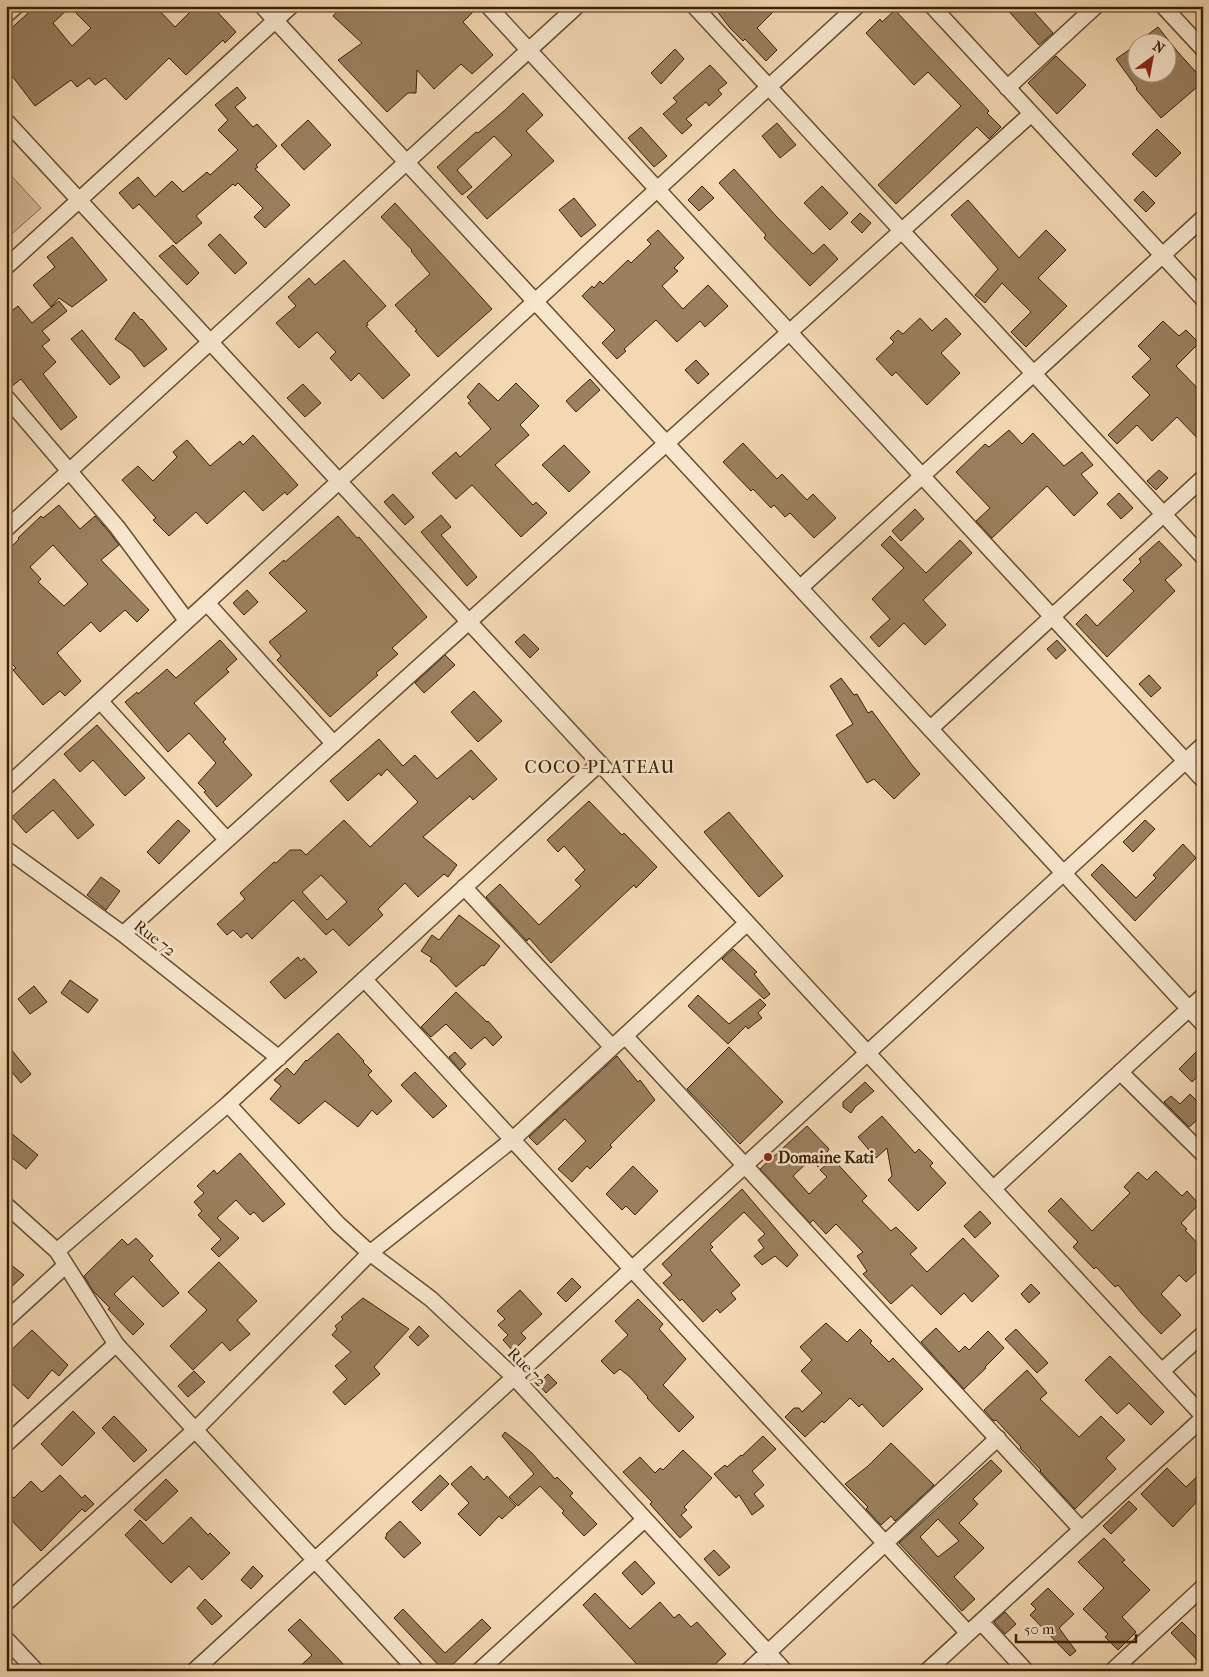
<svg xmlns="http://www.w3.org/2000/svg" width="1209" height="1677" font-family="'IM FELL French Canon',serif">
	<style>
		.green { fill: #d4b995; stroke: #876c4d }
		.building { fill: #9a805f; stroke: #3a2005; fill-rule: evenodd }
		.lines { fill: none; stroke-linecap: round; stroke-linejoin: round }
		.minor-casing { stroke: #684e30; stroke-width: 18 }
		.minor { stroke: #f7e6cd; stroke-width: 15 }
		.poi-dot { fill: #8f2418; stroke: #f7e6cd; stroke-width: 2 }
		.labels { text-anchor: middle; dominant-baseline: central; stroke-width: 5; stroke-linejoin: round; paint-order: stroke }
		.street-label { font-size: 16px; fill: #3a2005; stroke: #f7e6cd }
		.poi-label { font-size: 16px; font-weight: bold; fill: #3a2005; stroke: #f7e6cd; text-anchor: start }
		.neighbourhood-label { font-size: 18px; letter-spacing: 1px; fill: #3a2005; stroke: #f7e6cd }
	</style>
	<rect width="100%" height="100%" fill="#f3d8b2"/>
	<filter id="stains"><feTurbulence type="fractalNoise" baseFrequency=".004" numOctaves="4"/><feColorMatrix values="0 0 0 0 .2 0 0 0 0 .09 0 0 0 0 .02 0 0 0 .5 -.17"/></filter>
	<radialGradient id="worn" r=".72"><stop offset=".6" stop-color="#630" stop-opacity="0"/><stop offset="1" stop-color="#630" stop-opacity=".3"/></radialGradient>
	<path class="green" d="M6,170L41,208L6,239Z"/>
	<path class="building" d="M36,6H155L175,27L196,6H212L236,32L225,43L223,40L186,75L169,58L126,100L105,78L95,85L89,78L77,87L71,80L35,106L6,68V33ZM70,7L91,28L72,46L53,23Z
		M342,6H467L473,12L463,22L493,55L472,74L461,64L434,89L417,70L416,93H408L387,112L338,60L362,43L333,16Z
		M713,6H779L757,28L777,50L766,61L745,39L743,41L730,28Z
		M1004,6H1029L1053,33L1039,45Z
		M895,10L989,111L987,113L1001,127L989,139L977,127L896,204L878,185L961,106L928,72L914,85L866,33L880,19L882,22Z
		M1158,27L1177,51L1203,80V82L1161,118L1136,89L1137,88L1116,59L1136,45V72H1166V42H1138Z
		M675,49L684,59L661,84L651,73Z
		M1056,56L1086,85L1057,114L1028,83Z
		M710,65L727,83L718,90L722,94L709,106L706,102L686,119L692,125L682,134L663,114L677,102L673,98Z
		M237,87L246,98L235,107L253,127L257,124L277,146L256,165L258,167L255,169L290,205L265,228L254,217L263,208L238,183L235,186L233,184L196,216L202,223L176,244L139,204L133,209L119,193L138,177L155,197L172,181L183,192L207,172L210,175L238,150L218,130L228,120L215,105Z
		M523,93L543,115L526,131L554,161L487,219L467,197L512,155L494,136L457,170L472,187L462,195L437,167L476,132L478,133L504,111Z
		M308,120L331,145L304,170L281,145Z
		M777,123L796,145L780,158L762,136Z
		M641,127L667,156L654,167L628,138Z
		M1157,129L1181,153L1156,177L1132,154Z
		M734,169L776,216L813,254L824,244L838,259L810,286L764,238L766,235L719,183Z
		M702,186L714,198L699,211L688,200Z
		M822,186L848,213L830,230L804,203Z
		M1143,191L1155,203L1146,212L1134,200Z
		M574,198L596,225L581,237L559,210Z
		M968,200L1019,258L1046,230L1066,250L1038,278L1067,306L1026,347L1011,332L1031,312L1002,283L985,303L975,295L998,269L951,215Z
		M395,203L492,309L438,357L415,331L417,330L395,305L430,274L411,251L412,250L381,217Z
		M860,213L871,223L862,233L851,222Z
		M658,230L684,258L674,268L678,271L662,286L683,309L708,285L728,306L705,327L700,321L677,342L656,320L624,349L626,351L617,359L602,343L615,330L582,296L592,286L594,288L600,281L603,284L628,260L631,263L651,244L647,240Z
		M220,234L247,263L235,274L208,245Z
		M72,237L107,280L72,307L59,298L51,307L33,285L55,267L47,257Z
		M173,245L199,273L187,285L159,256Z
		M344,260L386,306L367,323L368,325L366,326L410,375L383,399L359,373L351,381L330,358L336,352L317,332L299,348L276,323L296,306L288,297L309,278L315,285Z
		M59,301L67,311L42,331L50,340L42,346L56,362L43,374L77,417L61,430L21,379L12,386L6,378V315L18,306L32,323Z
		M134,312L141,320L142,319L167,349L144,367L132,351L115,339Z
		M920,318L932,331L946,318L961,334L941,353L960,373L927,405L896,372L892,376L876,359L894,342L890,338L898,330L903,334Z
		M1163,321L1179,336L1186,330L1199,343L1176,366L1203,394V444L1177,417L1152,441L1137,425L1117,444L1108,435L1150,395L1132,377L1151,359L1138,346Z
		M82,330L120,377L110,385L71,339Z
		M696,360L709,374L698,384L685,370Z
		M590,379L600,390L576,412L566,401Z
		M479,383L498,401L516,383L539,406L520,425L529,435L495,465L533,505L536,502L547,513L521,537L472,485L456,499L432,473L456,452L460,457L491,429L468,403L471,401L467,397Z
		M303,384L321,403L305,417L287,398Z
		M1009,430L1022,444L1033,433L1064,466L1082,452L1093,465L1081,474L1098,493L1074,516L1047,486L992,538L976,521L990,508L956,472L985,444L989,447Z
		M253,435L298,485L287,495L285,492L263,511L244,491L207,524L196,512L169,536L153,520L156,518L122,480L138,466L153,481L177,457L173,452L187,440L210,466L240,441L243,445Z
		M743,443L777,479L782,474L807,500L813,494L836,518L814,538L790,513L785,517L774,505L771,508L753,489L751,491L723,462Z
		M564,445L590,472L569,492L542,465Z
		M1159,470L1168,478L1156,490L1147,481Z
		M1119,493L1133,508L1121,519L1107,504Z
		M393,494L414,517L405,525L384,502Z
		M59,505L80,529L95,516L110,533L119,545L101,560L149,610L137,622L125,610L100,632L91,622L57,653L81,681L65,696L60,691L43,705L13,670L16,668L6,658V552L19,539L18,538L41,516L43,518ZM53,545L88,584L64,606L38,582L41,579L30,567Z
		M915,509L924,519L901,541L892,531Z
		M441,515L451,527L441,535L477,577L467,586L421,532Z
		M338,516L357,538L359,537L427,617L392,648L398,654L376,673L378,675L330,717L277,660L281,656L269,642L307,611L269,573L284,560L285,562Z
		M890,536L926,573L960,540L972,553L923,600L946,625L925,645L904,623L879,647L870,637L890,619L872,599L904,568L881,545Z
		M1159,541L1182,565L1165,580L1175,591L1107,657L1076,624L1086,614L1097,626L1134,591L1123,580L1141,562L1139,559Z
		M247,590L258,602L244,615L233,603Z
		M524,634L539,649L530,658L515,642Z
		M220,640L237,659L226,669L229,672L194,703L226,739L223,742L252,775L217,807L204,792L206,791L198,783L216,763L189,733L168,752L125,702L137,692L138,694L167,669L176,678Z
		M1057,640L1066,650L1056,659L1047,649Z
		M445,655L455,665L424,693L415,683Z
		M1149,675L1161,688L1151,697L1139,684Z
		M841,678L854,695L857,694L868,713L872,711L912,765L920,774L894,799L874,779L867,783L836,735L853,724L830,686Z
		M474,691L502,721L478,742L451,712Z
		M97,725L145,778L125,796L93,760L80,772L64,754Z
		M379,739L403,766L415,755L437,779L471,750L497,779L473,800L470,796L423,837L457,865L448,877L444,874L418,897L405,883L378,909L383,915L349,946L333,929L326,935L293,900L252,939L247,933L241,938L233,930L227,935L217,924L245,899L240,893L274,862L276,863L290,850H301L306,855L344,820L370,847L418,802L387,769L381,776L379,773L348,801L330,781ZM321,875L347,902L327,920L302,892Z
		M54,779L94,825L78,839L53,810L26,833L12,817Z
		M589,801L622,835L624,833L657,867L636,888L634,885L551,963L529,938L527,941L486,897L500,884L539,925L581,886L575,880L585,870L564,846L558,852L547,840Z
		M729,812L783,876L759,897L704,832Z
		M178,820L190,831L159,864L147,852Z
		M1145,820L1155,829L1133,852L1123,842Z
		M1183,844L1196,858L1135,921L1091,875L1102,864L1136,898L1156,878L1153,875Z
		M101,877L120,891L106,910L87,895Z
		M459,915L500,946L484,966L482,965L456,987L437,966L430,961L432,958L421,951L432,935L439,940Z
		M733,949L757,972L754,974L770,994L764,999L722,959Z
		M298,957L301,961L304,958L317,972L285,999L270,982Z
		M70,980L98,1000L88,1013L61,993Z
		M34,986L47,1002L30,1014L18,999Z
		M456,992L487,1022L488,1021L502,1037L493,1046L485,1037L471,1049L446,1024L431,1037L421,1027Z
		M698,995L729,1024L760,999L766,1005L758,1013L762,1018L748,1029L746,1026L728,1044L688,1006Z
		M338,1033L364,1061L363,1062L372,1071L368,1075L392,1101L377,1115L372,1110L358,1127L325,1101L299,1124L270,1099L281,1086L274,1080L287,1068L294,1075L306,1060L307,1061Z
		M6,1043L31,1074L21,1083L6,1065Z
		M1203,1045V1072L1192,1082L1179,1069Z
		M729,1047L783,1102L740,1144L687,1089Z
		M455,1052L466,1064L460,1070L449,1057Z
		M617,1056L638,1082L640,1080L655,1100L610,1145L612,1147L590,1169L587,1166L572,1182L558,1169L586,1141L565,1119L537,1145L529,1137Z
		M415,1072L447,1106L433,1118L401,1085Z
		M865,1082L874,1091L855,1107L851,1113L843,1107V1102Z
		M1190,1094L1203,1107V1115L1189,1127L1164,1102L1171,1096L1180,1104Z
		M882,1116L915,1153L919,1149L933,1163L930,1166L946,1183L918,1211L888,1180L892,1176L887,1148L876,1158L858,1137Z
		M807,1126L829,1149L818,1167L811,1159L793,1176L809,1194L827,1177L820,1170L833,1159L867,1196L862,1201L891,1231L896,1227L917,1248L910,1254L927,1272L963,1238L999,1276L972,1302L964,1293L941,1315L912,1285L891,1304L863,1274L867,1271L857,1256L863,1252L836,1224L826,1234L813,1220L810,1223L760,1169Z
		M6,1129L38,1155L26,1169L6,1153Z
		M240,1153L285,1204L263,1222L254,1212L250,1215L236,1200L217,1218L239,1238L219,1257L211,1249L221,1239L198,1215L202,1211L194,1202L204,1193L197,1186L214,1170L217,1174Z
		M633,1166L658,1191L635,1215L626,1206L622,1210L606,1194Z
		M1156,1171L1182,1196L1187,1191L1199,1204L1181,1223L1187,1229L1185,1230L1203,1249V1266L1186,1282L1179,1275L1161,1294L1181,1315L1161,1334L1141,1313L1118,1285L1115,1287L1096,1267L1094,1269L1073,1247L1078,1242L1048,1211L1061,1198L1092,1231L1130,1193L1124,1187L1138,1172L1147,1180Z
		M742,1189L798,1255L787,1267L775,1256L762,1265L754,1256L764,1248L758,1240L765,1234L744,1212L710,1244L713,1247L710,1250L740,1285L731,1293L736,1299L720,1313L717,1309L703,1322L682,1299L680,1301L663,1283L672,1275L662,1264Z
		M980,1211L991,1223L975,1238L964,1226Z
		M136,1238L153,1256L149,1260L179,1293L163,1307L133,1276L114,1294L144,1324L133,1335L108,1309L110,1308L93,1291L84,1276L122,1239L128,1245Z
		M6,1261L24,1275L6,1292Z
		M219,1262L257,1301L237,1320L250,1334L230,1351L222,1342L193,1370L170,1346L207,1310L188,1292Z
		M572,1278L581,1287L566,1302L557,1293Z
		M1031,1284L1040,1293L1029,1303L1021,1294Z
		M520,1290L542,1314L521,1333L526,1338L513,1351L503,1340L508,1335L498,1325L505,1319L497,1311Z
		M363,1298L409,1329L374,1367L380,1374L345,1405L333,1392L347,1379L335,1366L351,1352L332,1335L337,1329L335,1326L343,1319L341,1317Z
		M638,1299L663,1324L659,1329L686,1359L663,1385L694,1417L679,1432L647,1398L648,1397L630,1377L620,1369L614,1374L601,1361L628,1335L615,1321Z
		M826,1323L847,1342L860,1329L872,1341L870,1343L889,1362L893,1358L923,1389L883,1427L862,1404L859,1407L850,1398L824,1423L822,1421L805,1437L785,1417L794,1408H799L802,1412L822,1393L801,1371L812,1360L800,1347Z
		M419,1326L429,1336L418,1346L409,1337Z
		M936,1328L959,1352L965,1346L969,1350L988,1331L1004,1348L985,1367L986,1368L964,1389L921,1342Z
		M1016,1329L1048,1363L1037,1373L1005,1339Z
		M32,1330L68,1365L59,1376L52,1370L28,1399L6,1378L13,1371L6,1363V1355Z
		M1110,1356L1164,1412L1151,1425L1129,1403L1117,1414L1085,1380Z
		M1027,1370L1047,1393L1040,1399L1079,1437L1101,1416L1125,1440L1106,1458L1116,1469L1075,1509L1040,1471L1041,1470L1020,1448L1021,1447L996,1420L994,1421L984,1410Z
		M194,1371L205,1382L188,1397L178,1386Z
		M548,1374L557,1383L546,1393L538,1384Z
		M73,1411L95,1433L62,1466L41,1444Z
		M114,1416L147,1450L134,1462L102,1428Z
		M505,1432L531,1452L555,1479L557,1477L573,1493L570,1496L597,1524L584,1536L562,1513L564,1511L540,1486L518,1506L509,1497L534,1474L502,1436Z
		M763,1436L776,1449L752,1471L764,1485L754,1494L764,1506L752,1515L739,1495L736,1498L714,1474L725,1465L727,1467L741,1455L742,1456Z
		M891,1443L934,1485L895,1521L891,1516L881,1525L866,1509L868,1507L845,1484L868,1466Z
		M683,1450L712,1478L684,1507L687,1510L681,1515L692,1527L680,1538L650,1504L652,1502L623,1472L640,1457L655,1473L660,1468L663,1470Z
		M991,1460L1002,1471L973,1499L978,1504L959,1523L984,1548L954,1577L975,1599L962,1611L899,1543ZM938,1519L959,1541L938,1557L920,1537Z
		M471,1466L484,1480L487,1476L516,1506L502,1519L499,1516L480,1536L458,1514L469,1503L451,1484Z
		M1167,1468L1186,1487L1203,1471V1495L1173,1527L1141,1494Z
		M60,1475L82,1498L85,1495L94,1504L85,1512L82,1509L41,1551L11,1520L12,1518L6,1513V1490L14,1498L31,1481L42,1492Z
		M440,1475L449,1484L421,1511L412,1502Z
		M166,1479L178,1491L146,1521L134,1510Z
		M1129,1501L1137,1509L1111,1534L1103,1526Z
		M191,1517L208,1535L210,1533L230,1553L202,1580L189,1566L171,1583L125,1535L140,1520L163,1544Z
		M400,1521L421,1543L404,1558L385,1538L387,1535L386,1534Z
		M1104,1538L1125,1560L1122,1562L1150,1590L1122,1617L1136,1632L1118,1650L1105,1637L1108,1634L1083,1609L1104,1588L1078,1562Z
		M714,1550L730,1567L719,1576L704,1559Z
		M635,1561L655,1583L642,1595L622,1573Z
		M253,1566L263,1576L251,1589L241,1580Z
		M1048,1588L1074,1614L1059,1628L1076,1651L1070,1656L1030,1615L1036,1609L1031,1604Z
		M595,1593L630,1629L660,1602L674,1618L679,1614L691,1627L697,1622L726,1654L708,1671H643L583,1605Z
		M205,1599L222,1616L212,1625L197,1608Z
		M403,1609L445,1653L482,1619L491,1628L446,1671H444L394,1618Z
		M1005,1612L1016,1624L1005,1634L994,1622Z
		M300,1619L350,1671H295L312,1655L288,1630Z
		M1182,1622L1203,1643V1666L1171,1633Z"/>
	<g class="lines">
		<g class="minor-casing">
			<path id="minor" d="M262,6L1203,1024
				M488,6L1203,780
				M694,6L1203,557
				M932,6L1203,299
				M1163,6L1203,49
				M6,15L16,6
				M1007,88L1096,6
				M6,121L1203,1416
				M6,267L291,6
				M6,397L117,527L187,621
				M6,529L577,6
				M800,588L1203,218
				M207,603L334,744
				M100,701L227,840
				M930,729L1203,478
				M6,787L857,6
				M6,849L123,934L279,1058
				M464,887L612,1047
				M123,934L1031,114
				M364,979L968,1633
				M625,1036L1081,1529
				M1120,1072L1203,1154
				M228,1104L338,1224L370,1253L431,1299L514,1377L785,1671
				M993,1189L1203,996
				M6,1205L57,1251L116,1344L417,1671
				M57,1251L228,1104L600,763
				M6,1320L66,1265
				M1162,1371L1203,1334
				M6,1444L116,1344
				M6,1603L195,1430L370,1253L512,1140L747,923
				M981,1622L1026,1671
				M6,1639L36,1671
				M194,1671L1203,745
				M479,1671L645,1519
				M748,1671L998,1438
				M927,1671L1203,1418
				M1112,1671L1203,1587"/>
		</g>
		<use href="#minor" class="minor"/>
	</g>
	<circle class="poi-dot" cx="768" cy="1157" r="5"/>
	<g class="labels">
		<g class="street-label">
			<text transform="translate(155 938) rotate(38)">Rue 72</text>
			<text transform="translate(527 1367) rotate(46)">Rue 72</text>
		</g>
		<g class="poi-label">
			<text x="778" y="1157">Domaine Kati</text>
		</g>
		<g class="neighbourhood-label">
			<text x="600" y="767">COCO-PLATEAU</text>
		</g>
	</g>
	<rect width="1209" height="1677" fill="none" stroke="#f3d8b2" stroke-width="25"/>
	<rect x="8" y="8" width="1194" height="1662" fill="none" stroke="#3a2005" stroke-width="2.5"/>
	<rect x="12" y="12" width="1184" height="1652" fill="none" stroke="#3a2005"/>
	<g transform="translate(1152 58) rotate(32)"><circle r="24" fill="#f7e6cd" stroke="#ab977d"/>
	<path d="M0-4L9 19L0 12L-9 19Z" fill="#8f2418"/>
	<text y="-8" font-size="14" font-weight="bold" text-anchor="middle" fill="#3a2005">N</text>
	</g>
	<path d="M1016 1634v8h120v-8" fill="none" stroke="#3a2005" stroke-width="2.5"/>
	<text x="1024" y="1634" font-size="15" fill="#3a2005" stroke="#f7e6cd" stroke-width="4" paint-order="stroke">50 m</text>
	<rect width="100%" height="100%" filter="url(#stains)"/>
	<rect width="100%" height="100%" fill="url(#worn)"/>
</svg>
